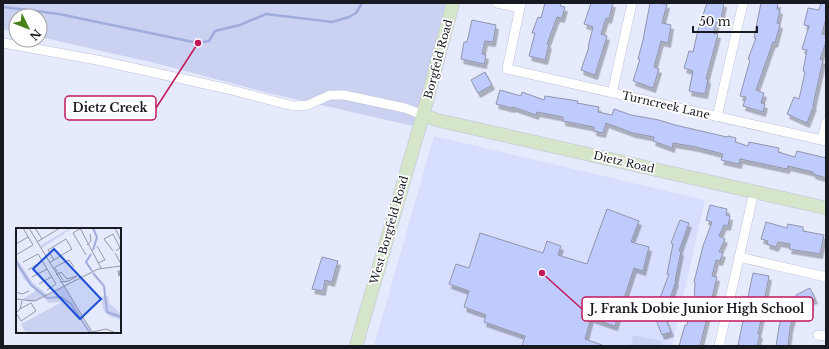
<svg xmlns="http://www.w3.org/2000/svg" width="829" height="349" font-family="'Libre Baskerville',serif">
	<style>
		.built { fill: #d8dffe }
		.green { fill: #cad1f1 }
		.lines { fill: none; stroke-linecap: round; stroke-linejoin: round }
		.stream { stroke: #a2acdc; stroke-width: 2.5 }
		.building { fill: #c0cbfd; stroke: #9095aa; filter: url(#shadow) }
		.street-casing { stroke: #bdc2d9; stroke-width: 10 }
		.secondary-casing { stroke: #bdc2d9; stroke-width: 14 }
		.street { stroke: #fff; stroke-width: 9 }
		.secondary { stroke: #d5e5ca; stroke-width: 13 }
		.labels { text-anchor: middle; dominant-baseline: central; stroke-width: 3.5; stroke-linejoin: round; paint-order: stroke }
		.street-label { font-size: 11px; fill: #181a22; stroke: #fff }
		.inset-river { fill: none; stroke: #a2acdc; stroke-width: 2 }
		.inset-road { fill: none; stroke: #9497a5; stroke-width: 1 }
		.view { fill: #1d4ed8; fill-opacity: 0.15; stroke: #1d4ed8; stroke-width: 2 }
		.inset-edge { fill: none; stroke: #181a22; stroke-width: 2 }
		.leader { fill: none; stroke: #c2185b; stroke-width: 1.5 }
		.callout-dot { fill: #c2185b; stroke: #fff; stroke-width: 1.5 }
		.callout { fill: #fff; stroke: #c2185b; stroke-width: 1.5 }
		.callout-label { font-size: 12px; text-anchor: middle; font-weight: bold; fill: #181a22 }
	</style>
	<defs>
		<filter id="shadow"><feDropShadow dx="2.5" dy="4.5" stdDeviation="0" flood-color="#0004"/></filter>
	</defs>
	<rect width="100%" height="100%" fill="#e6eafd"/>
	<path class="built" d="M434,136L705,200L672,346H374Z"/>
	<path class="green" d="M3,3H453L418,127L268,93L159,64L40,37V16H16V32L3,29Z
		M633,335L662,341V346H631Z"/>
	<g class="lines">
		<path class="stream" d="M3,7L59,14L198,43L209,41L215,31L240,25L266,14L332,22L349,17L356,13L362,3"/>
	</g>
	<path class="building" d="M545,3H561L560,6L565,7L562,18L557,17L547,44H549L545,60L529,56L535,33H532L538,17L541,18Z
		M591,3H613L609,19L606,18L601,34L607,36L595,75L581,70L589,47H588L593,27L584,24Z
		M650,3L667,4L662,23L671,25L668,43L661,41L654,67L659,69L653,88L633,81L640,59H638L643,40Z
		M707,3H724L721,19H718L713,33L718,34L706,79H708L705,94L689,91L693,71L684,68L689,51L693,52L698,30Z
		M761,3H778L777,9L780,10L777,23L780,24L775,43L773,42L756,90L764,93L761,103L765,104L763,112L743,106L746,97L740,96L750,60L748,59L756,38H754Z
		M821,3H826V18L822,34L826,35V42L820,59L823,60L813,105H814L807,123L787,114L794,97L799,99L805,72L803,71L807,50L802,49L809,26L804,25L808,8L819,10Z
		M472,20L496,25L493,42L485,41L482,54L486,55L484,64L461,59L464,42H467Z
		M485,72L492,85L478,93L471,80Z
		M500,90L521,96L522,92L544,100L545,96L578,101L577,103L599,107L598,112L612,115L614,109L631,115L659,120L675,125L727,137L728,136L736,138L735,142L748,146L749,142L779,148L778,152L795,157L797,151L826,158V178L813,174V172L788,166L787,169L740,159L739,164L721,160L723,154L696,147L673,143L672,148L653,141L654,137L633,133L606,123L603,133L594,131V127L563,121V117L537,112L536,115L513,107L512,108L496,104Z
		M710,205L727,209L726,215L730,216L728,226L724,225L719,236L725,239L719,252L723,253L720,261L716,260L712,276L717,277L700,346H679L685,325H687L692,305L694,306L695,282H694L703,246L712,222L706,220Z
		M607,209L639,221L631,242L649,247L643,271L634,268L615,326L591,318L585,339L602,345V346H522L525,336L484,322L486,315L464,307L469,291L449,284L456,264L469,268L480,233L543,253L547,241L561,246L558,255L587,264Z
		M680,220L689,223L679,251H681L675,281H676L668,304L659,301L669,274H667L673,244L671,243Z
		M766,222L787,228L788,224L803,227V231L824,235L820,254L789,249L790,244L778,242L776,247L767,244L768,241L761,239Z
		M322,257L338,261L332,282L325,280L323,291L312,289Z
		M753,273L769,276L765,297H768L765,311L763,310L758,334H760L757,346H743L738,345Z
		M810,288L815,299L809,301L811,306L803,310L796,295Z
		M785,303L796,306L790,328L788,346H776L779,327Z
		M662,309L671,332L662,335L653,312Z"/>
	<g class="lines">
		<g class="street-casing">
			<path id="street" d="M497,3L520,8
				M521,3L507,69L826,141
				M3,43L97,60L228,89L293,106L308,105L330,95H344L405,108L423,115
				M612,93L632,3
				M717,117L743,3
				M822,140L826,122
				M739,257L826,277
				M818,335L826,336
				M719,346L754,192"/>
		</g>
		<g class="secondary-casing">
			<path id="secondary" d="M423,115L437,120L826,208
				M356,346L423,115L453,3"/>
		</g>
		<use href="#street" class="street"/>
		<use href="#secondary" class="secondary"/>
	</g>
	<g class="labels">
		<g class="street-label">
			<text transform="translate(438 59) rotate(-75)">Borgfeld Road</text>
			<text transform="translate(666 105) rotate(13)">Turncreek Lane</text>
			<text transform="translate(624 162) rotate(13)">Dietz Road</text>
			<text transform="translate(389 230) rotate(-74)">West Borgfeld Road</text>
		</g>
	</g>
	<g transform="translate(16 228)">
		<rect width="105" height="105" fill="#e6eafd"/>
		<path d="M56,0L26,20L24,18L54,0ZM0,30L17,55L32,67L48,58L76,105H10L5,96L46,74L33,75L27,69L16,74L5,72L20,63L8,51L0,37ZM92,68L93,75L105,86V92L93,88L88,83L84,69Z" fill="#cad1f1"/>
		<path class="inset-river" d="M77,22L81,9L77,0M75,26L70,34L76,43M0,33L15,57L31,70L45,69L55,76L74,105M77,45L88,58L91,84L105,89"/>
		<path class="inset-road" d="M13,0L76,104L90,101L100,105M19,0L26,11M64,0L85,40M65,0L57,5L70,27M99,0L105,13M21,14L44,0M0,16L12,9M71,17L75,13L74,6M81,18L89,32L82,35M97,23L88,11L97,6L104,20L100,23M99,25L105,36M0,27L17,17L7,0M7,34L22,26L40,56L31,62M33,35L41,30L56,21L50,11L32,22L38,32M38,39L47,52M39,39L53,32L58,39M12,42L26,33M104,43L103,48L102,43H105M40,47L45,44L51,51L61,48L53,53L44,54M16,49L31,41M23,56L35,49M0,64L6,66L13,63M0,71L19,73L82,41L105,38M4,81L0,85L5,93L20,83L15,75L4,81L6,73"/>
		<path class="view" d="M38,21L85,71L64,91L17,41Z"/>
		<rect width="105" height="105" class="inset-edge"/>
	</g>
	<path class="leader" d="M198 43L156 108M542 273L582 309"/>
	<g class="callout-dot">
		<circle cx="198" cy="43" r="4"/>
		<circle cx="542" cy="273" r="4"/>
	</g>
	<g class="callout">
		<rect x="65" y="96" width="91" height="24" rx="4"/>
		<rect x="582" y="297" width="231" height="24" rx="4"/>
	</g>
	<g class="callout-label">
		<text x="110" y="112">Dietz Creek</text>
		<text x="697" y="313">J. Frank Dobie Junior High School</text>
	</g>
	<rect width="829" height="349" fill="none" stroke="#181a22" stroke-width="8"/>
	<g transform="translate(28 28) rotate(133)"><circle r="19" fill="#ffffff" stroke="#a3a3a7"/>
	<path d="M0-3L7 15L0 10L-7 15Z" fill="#498119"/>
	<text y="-6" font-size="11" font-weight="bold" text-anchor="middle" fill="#181a22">N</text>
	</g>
	<path d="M693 26v6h64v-6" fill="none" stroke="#181a22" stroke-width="2"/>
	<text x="699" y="26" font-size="12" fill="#181a22" stroke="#ffffff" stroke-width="3" paint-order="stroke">50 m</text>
</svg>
